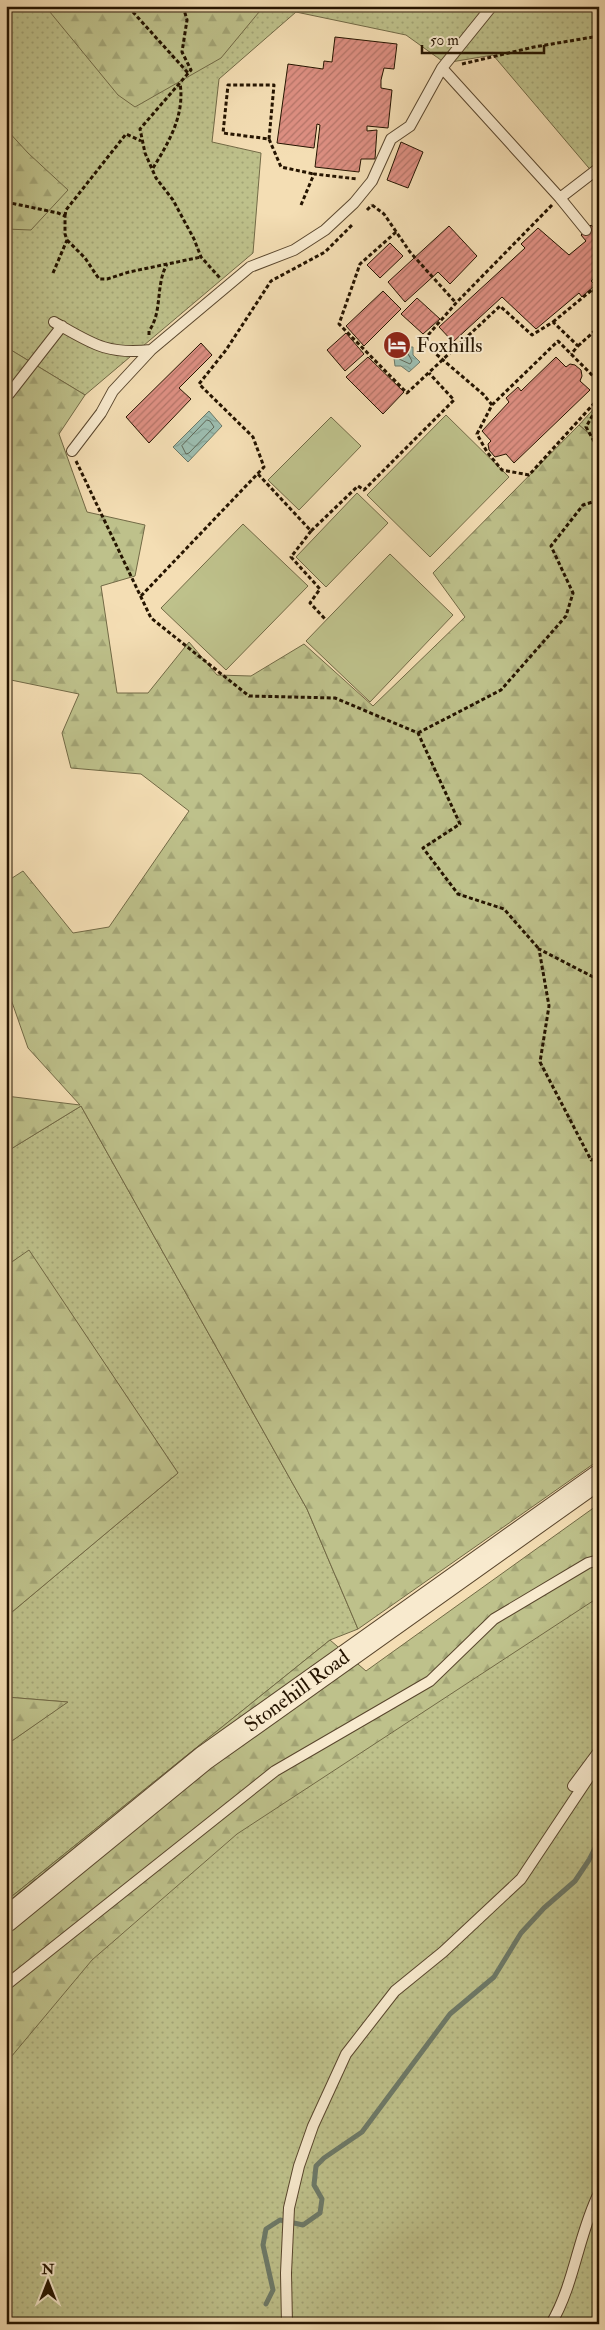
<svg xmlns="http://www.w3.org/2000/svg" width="605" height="2330" font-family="'IM FELL Double Pica',serif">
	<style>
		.grass { fill: url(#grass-dots); stroke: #726a46 }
		.forest { fill: url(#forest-firs); stroke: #726a46 }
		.park { fill: #bec18b; stroke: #726a46 }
		.water { fill: url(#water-waves); stroke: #6c7968 }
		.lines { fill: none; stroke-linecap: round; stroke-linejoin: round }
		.shore { stroke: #606857; stroke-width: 1 }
		.stream { stroke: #6c7968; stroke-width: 5 }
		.building { fill: url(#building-hatch); stroke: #251400 }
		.service-casing { stroke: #59462d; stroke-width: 12 }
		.tertiary-casing { stroke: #59462d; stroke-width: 26 }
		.path { stroke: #251400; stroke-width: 3; stroke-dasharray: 4 2.5; stroke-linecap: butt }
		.service { stroke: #f8eace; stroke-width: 10 }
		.tertiary { stroke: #f8eace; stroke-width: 24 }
		.labels { text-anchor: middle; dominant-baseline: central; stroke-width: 4; stroke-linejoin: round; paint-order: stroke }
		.poi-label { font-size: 21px; fill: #251400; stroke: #f8eace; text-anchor: start }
		.street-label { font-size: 21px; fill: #251400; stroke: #f8eace }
	</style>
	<defs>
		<pattern id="grass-dots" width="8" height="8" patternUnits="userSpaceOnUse" patternTransform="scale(1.25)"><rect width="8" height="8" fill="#bec18b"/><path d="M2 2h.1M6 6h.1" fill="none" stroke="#a3a576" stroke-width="1.8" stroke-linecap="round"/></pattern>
		<pattern id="forest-firs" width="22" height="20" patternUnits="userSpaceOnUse" patternTransform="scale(1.25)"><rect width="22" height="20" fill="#bec18b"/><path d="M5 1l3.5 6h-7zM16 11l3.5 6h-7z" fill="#a3a576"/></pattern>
		<pattern id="water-waves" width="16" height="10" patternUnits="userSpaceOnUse" patternTransform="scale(1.25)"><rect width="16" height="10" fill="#9cbcae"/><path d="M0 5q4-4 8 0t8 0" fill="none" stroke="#86a194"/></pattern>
		<pattern id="building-hatch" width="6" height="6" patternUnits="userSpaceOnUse" patternTransform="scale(1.25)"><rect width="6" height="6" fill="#dd8f82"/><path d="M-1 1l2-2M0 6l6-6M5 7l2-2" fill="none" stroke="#b37468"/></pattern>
	</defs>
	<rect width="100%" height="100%" fill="#f4deb4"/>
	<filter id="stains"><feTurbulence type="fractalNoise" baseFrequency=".004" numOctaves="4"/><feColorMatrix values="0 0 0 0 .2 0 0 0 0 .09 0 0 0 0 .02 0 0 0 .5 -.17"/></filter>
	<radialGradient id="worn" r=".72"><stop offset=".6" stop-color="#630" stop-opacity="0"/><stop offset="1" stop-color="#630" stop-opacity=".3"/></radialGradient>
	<path class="grass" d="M6,6H599V180L493,55L445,63L406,35L296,12L219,79L212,142L261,153L253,253L85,395L6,347Z
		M599,403V442L579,425Z
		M81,1106L307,1509L358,1629L330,1640L6,1901V1745L67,1702L6,1697V1617L178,1473L29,1251L6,1266V1152Z
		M599,1526V2324H6V1965Z"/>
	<path class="forest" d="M45,6H264L221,58L135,107L118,95Z
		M6,129L28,153L68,190L31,230L6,229Z
		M6,347L85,395L59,434L87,512L145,525L135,576L101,586L117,693H148L189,642L217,675L251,676L304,644L373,706L465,617L433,573L579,425L599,442V1460L358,1629L307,1509L81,1106L6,1152V1096L80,1105L28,1048L6,985V882L23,871L73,933L109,927L189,811L141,774L71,768L62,733L79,694L6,679Z
		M29,1250L178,1473L6,1617V1266Z
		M599,1504V1597L237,1834L92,1960L6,2063V1901L330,1640L366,1671Z
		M6,1697L68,1702L6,1745Z"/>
	<path class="park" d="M446,415L509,477L430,557L367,495Z
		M331,417L361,446L299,510L268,480Z
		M357,493L388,523L326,587L296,557Z
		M243,524L308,586L226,670L161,608Z
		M390,554L453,615L370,702L306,641Z"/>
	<path class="water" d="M398,340L406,347H413V355L420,362L409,372L401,366H395L394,358L388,350Z
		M209,411L222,426L188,462L173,447Z"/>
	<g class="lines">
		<path class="shore" d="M399,348L407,352L412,361L410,364L399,359L396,351Z
			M207,420L210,421L214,427L189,453L186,454L182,446Z"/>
		<path class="stream" d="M266,2304L273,2290L263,2245L266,2229L280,2220L303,2225L320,2213L322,2199L314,2185L316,2166L324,2158L362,2132L450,2014L494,1977L521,1933L544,1908L575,1881L589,1860L599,1840"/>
	</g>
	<path class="building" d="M335,37L397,44L394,69L384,68L381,80V88L392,90L388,128L367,126V131L377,130L375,159H361L359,172L315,167L320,125L317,124L314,148L277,143L288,64L323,69L324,61L332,62Z
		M401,142L423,152L408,188L387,180Z
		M591,225L597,230L599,228V274L591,281L595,285L582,297L579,293L536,329L502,297L453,342L439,327L525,248L521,244L538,228L569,255L586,241L581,235Z
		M449,226L477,256L450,284L438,272L405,302L388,282Z
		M390,243L403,256L380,278L367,265Z
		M383,291L401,309L364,346L346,326Z
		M417,298L440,319L423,334L401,314Z
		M346,333L364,354L345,371L327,350Z
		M201,343L212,355L179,388L191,399L149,443L126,417Z
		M368,357L404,392L383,414L346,377Z
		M556,357L566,367L570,364L575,365L581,370L582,376L580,381L590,390L514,463L506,454L495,457L489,450L488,444L491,441L482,431L509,402L506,398L518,387L521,391Z"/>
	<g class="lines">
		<g class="service-casing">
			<path id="service" d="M442,68L560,198L599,168
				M560,198L586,230
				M54,322C91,343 106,355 151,350L250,267L294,250L325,230L354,203L372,181L391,139L410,126L442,68L492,6
				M9,394L62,326
				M72,451L101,413L113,391L151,350
				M573,1786L599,1751
				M6,1985L275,1771L430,1681L494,1619L588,1563L599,1560
				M287,2324L286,2273L289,2208L299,2166L313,2126L346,2054L395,1991L443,1952L521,1879L599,1762
				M551,2324C575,2283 578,2235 599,2193"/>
		</g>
		<g class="tertiary-casing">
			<path id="tertiary" d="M6,1920L204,1758L599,1477"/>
		</g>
		<path class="path" d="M134,6L132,11L189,74
			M183,6L187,20L182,52L191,70L140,129L145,153L156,178L173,200L194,239L201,257L220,278
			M462,64L534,47L599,36
			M269,139L274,85H228L223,133L269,139L281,167L314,174
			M153,168C169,142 185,115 180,83
			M6,202L58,213L65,216V234L67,240L53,273
			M301,205L314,174L357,179
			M372,205L384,214L410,252L456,303
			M552,205L456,303L422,342L484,395L492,405L477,434L487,452L502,470L529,475L599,398
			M367,210L372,205
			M65,216L66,210L126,134L141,141
			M396,232L360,264L339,324L407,393L500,306L532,335L553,322L578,346L571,354
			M67,240L85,258L99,279H107L129,272L201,257
			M592,290L599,296
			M553,322L599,284
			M149,335V331C163,311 155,286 167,264
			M578,346L599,327
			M599,404L586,427L599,450
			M492,405L558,341L599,382
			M76,461L151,618L249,696L335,698L418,733L460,824L423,848L458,894L504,909L539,949
			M258,474L311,531L358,486L364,490L454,400L429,373
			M311,531L291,557L320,589L310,603L326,620
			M141,596L264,467L253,437L199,384L226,350L271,281L325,252L352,225
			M418,733L501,690L566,616L573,593L551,546L583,505L599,500
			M599,980L539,949L549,1006L540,1062L591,1160L599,1158"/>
		<use href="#service" class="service"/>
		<use href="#tertiary" class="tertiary"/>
	</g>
	<defs>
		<g id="hotel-disc" transform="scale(1.4375)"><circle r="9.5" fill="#8f2418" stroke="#f8eace"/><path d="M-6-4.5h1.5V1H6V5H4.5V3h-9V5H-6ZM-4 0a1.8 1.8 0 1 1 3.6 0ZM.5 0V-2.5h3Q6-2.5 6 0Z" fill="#fff"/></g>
	</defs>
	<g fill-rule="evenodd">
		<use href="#hotel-disc" x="397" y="345"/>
	</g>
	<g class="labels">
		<g class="poi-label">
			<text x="416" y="345">Foxhills</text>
		</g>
		<g class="street-label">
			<text transform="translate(297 1691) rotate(-36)">Stonehill Road</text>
		</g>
	</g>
	<rect width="605" height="2330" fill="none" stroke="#f4deb4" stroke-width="25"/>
	<rect x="8" y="8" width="590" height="2315" fill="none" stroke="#251400" stroke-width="2.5"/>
	<rect x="12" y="12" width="580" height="2305" fill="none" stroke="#251400"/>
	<g transform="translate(48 2282)" stroke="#f8eace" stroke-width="4" paint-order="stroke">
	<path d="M0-4L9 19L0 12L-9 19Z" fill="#251400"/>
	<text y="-8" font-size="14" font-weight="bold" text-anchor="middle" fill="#251400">N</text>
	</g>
	<path d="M422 45v8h122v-8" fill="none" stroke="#251400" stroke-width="2.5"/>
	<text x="430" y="45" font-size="15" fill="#251400" stroke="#f8eace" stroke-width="4" paint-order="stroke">50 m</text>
	<rect width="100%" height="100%" filter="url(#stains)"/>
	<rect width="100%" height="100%" fill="url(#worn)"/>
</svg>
